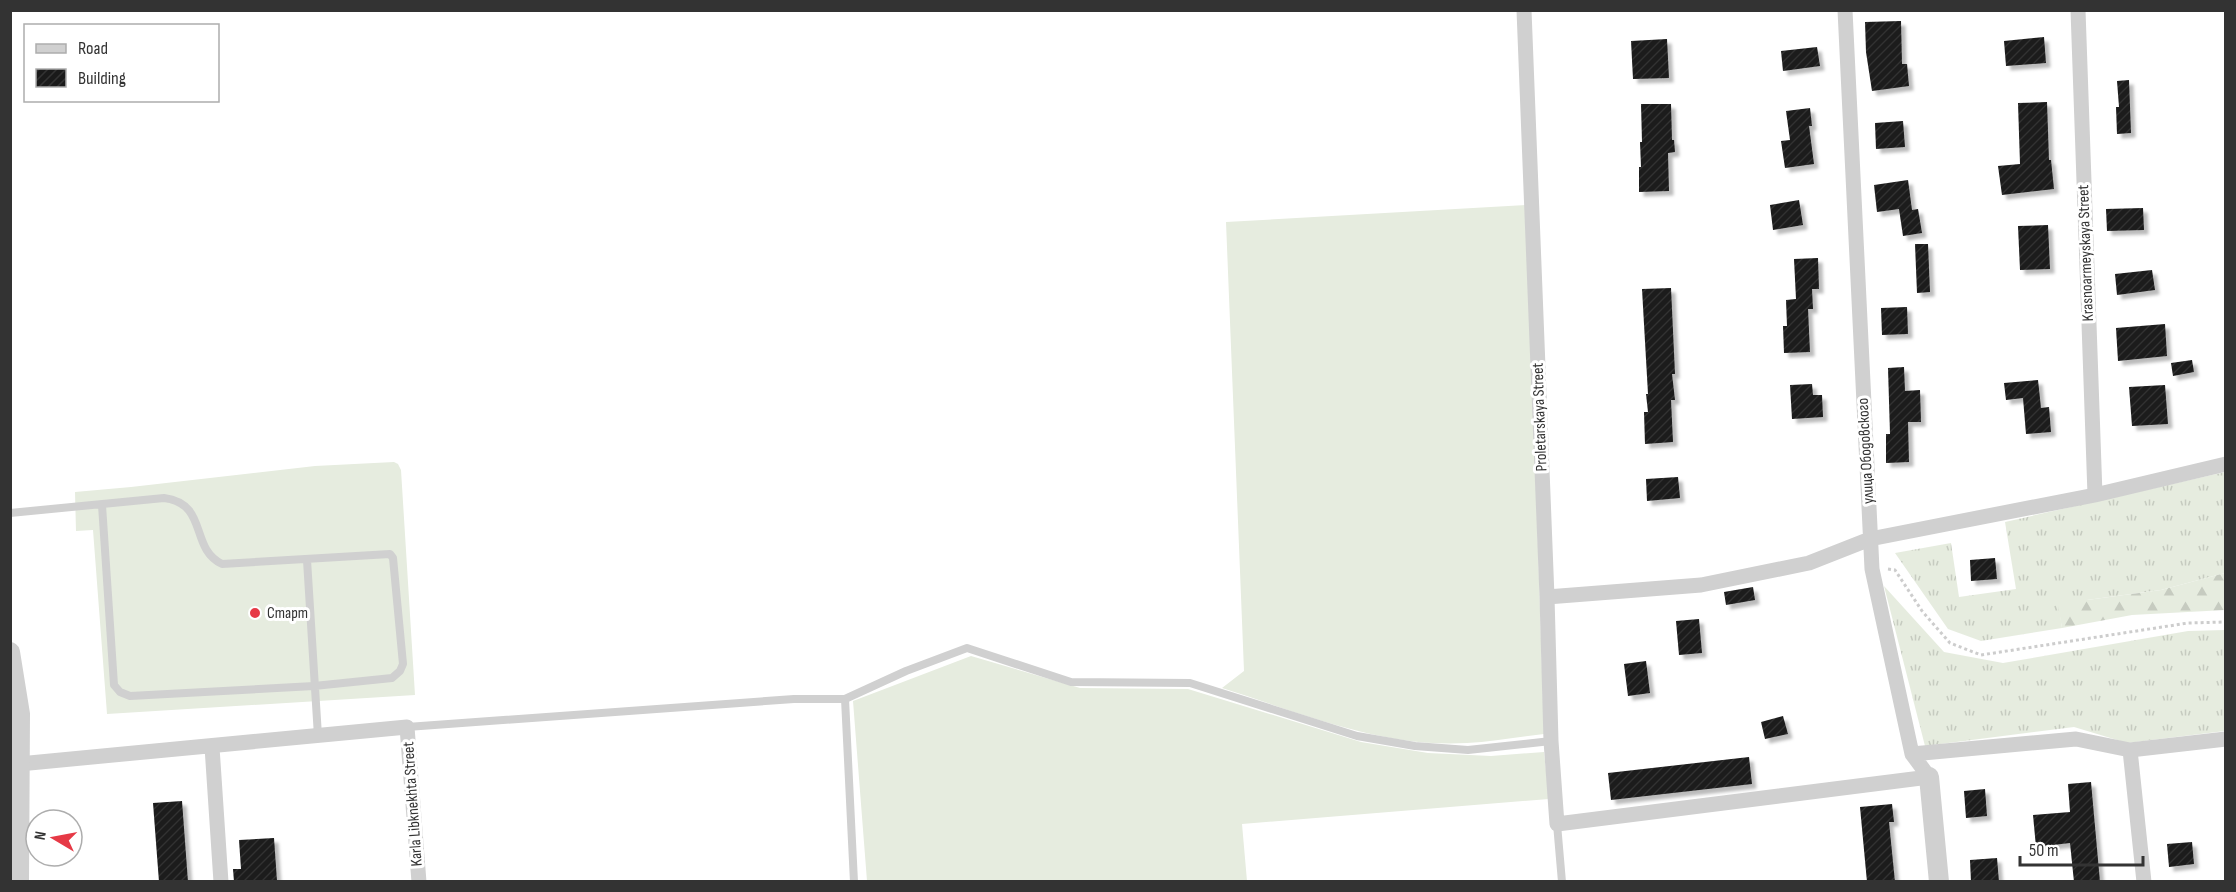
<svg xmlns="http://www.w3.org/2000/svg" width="2236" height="892" font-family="'Sofia Sans Condensed',sans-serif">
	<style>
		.grass { fill: url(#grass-tufts) }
		.forest { fill: url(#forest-firs) }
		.garden { fill: #e6ecdf }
		.building { fill: url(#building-hatch); filter: url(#shadow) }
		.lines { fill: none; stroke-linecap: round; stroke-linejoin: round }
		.path { stroke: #cdcdcd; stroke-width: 3; stroke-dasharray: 3 3; stroke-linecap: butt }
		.service { stroke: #d0d0d0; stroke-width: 8 }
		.minor { stroke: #d0d0d0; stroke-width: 15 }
		.tertiary { stroke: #d0d0d0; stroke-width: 20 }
		.poi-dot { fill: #e63946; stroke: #fff; stroke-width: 2 }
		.labels { text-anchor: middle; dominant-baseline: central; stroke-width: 6; stroke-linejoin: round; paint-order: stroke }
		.street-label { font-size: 16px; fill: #333; stroke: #fff }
		.poi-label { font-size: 16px; fill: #333; stroke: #fff; text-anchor: start }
	</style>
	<defs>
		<pattern id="grass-tufts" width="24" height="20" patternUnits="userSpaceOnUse" patternTransform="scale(1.5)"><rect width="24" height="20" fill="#e6ecdf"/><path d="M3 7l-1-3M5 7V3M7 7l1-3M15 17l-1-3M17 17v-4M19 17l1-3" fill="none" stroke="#c6cbc0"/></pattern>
		<pattern id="forest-firs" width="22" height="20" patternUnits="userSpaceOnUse" patternTransform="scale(1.5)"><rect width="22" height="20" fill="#e6ecdf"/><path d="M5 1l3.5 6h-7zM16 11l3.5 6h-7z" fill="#c6cbc0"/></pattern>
		<pattern id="building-hatch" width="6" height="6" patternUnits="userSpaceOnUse" patternTransform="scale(1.5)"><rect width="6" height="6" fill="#1a1a1a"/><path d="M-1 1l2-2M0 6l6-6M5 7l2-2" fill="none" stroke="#333"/></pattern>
		<filter id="shadow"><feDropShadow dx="4.5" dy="4.5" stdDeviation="1.5" flood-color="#0004"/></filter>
	</defs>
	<rect width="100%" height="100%" fill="#fff"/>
	<path class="grass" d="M2225,472V573L2161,590L2087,600H2058L2062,628L1981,641L1948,629L1895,553L1951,543L1959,597L2016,589L2005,522Z
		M1884,586L1944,652L2003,663L2188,631L2225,630V731L2127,743L2074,727L1925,746Z"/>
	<path class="forest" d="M2225,573V610L2132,615L2062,628L2057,600H2087L2161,590Z"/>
	<path class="garden" d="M1527,205L1544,734C1518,737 1492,742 1467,743C1383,748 1301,713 1222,688L1244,671L1226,222Z
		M394,462L398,464L401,470L415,695L107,714L93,530L76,531L75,492L131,487L315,466Z
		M971,656L1080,688L1188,689L1361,742L1428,753L1491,756L1544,752L1549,799L1242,824L1247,881H867L853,701Z"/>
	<path class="building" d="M1901,21L1902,64H1907L1909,86L1872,91L1866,52L1865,22Z
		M2044,37L2046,63L2006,66L2004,41Z
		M1667,39L1669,78L1633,79L1631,41Z
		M1817,47L1820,66L1783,71L1781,51Z
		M2129,80L2131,133L2117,134L2116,107H2119L2117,81Z
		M2047,102L2049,160H2051L2054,189L2002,195L1998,166L2020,164L2018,103Z
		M1641,104H1671L1672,140H1674L1675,152L1668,153L1669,191L1639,192V167H1641L1640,142H1642Z
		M1810,108L1812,126H1809L1814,164L1785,168L1781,141L1790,140L1786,111Z
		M1903,121L1905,147L1876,149L1875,123Z
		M1908,180L1912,210L1918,209L1922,233L1903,236L1899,209L1877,212L1874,185Z
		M1799,200L1803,225L1773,230L1770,205Z
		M2143,208L2144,230L2107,231L2106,209Z
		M2048,225L2050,269L2020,270L2018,226Z
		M1915,244H1928L1930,292L1917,293Z
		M1818,258L1819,289H1812L1813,309H1808L1810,352L1784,353L1783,326H1787L1786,300L1796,299L1794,259Z
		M2152,270L2155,290L2117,295L2115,274Z
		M1671,288L1675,374H1672L1675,400H1671L1673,442L1645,444L1644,412H1648L1646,394H1648L1642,289Z
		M1907,307L1908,334L1882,335L1881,308Z
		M2165,324L2167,356L2118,361L2116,328Z
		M2192,360L2194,372L2173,376L2171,363Z
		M1904,367L1905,391L1920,390L1921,422H1908L1909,462L1886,463V434H1890L1888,368Z
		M2038,380L2041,408L2049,407L2051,432L2026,434L2023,398L2006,400L2004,383Z
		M1812,384L1813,395H1822L1823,417L1792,419L1790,385Z
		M2165,385L2168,424L2132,426L2129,387Z
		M1678,477L1680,498L1647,501L1646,479Z
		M1995,558L1997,579L1971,581L1970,560Z
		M1753,587L1755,600L1726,605L1724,592Z
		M1699,619L1702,653L1679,655L1676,621Z
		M1646,661L1650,693L1628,696L1624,664Z
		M1783,716L1788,734L1765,739L1761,722Z
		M1749,757L1752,784L1611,800L1608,773Z
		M2091,782L2100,882H2074L2070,843L2036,847L2033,815L2070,812L2068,784Z
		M1985,789L1987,816L1966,818L1964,791Z
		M182,801L188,882H159L153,803Z
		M1892,804L1894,822H1889L1895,882H1867L1860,807Z
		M274,838L277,881L234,882L233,869H241L239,840Z
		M2192,842L2194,864L2169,867L2167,844Z
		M1997,858L1999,882H1971L1970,860Z"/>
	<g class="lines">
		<path class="path" d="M1888,569L1895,570L1922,611L1950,643L1981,655L2188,623L2226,622"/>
		<path class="service" d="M10,513L164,498C209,504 189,548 222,564L390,554L393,558L403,664L400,671L392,678L314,686L130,696L120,692L114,685L102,505
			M307,560L318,736
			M845,699L854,882
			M407,727L794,699H845L906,671L967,648L1071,682L1190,683L1357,736L1415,746L1468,750L1551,741
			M1557,824L1562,882"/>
		<path class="minor" d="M1524,10L1547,597L1551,741L1557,824L1929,777
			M1845,10L1872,569L1912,754L1929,777
			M2078,10L2095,495
			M1547,597L1701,585L1809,563L1870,539L2095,495L2226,464
			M212,747L221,882
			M2130,750L2144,882
			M1912,754L2076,739L2130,750L2226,739
			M19,764L407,727L419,882"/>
		<path class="tertiary" d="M10,652L20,714L19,882
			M1929,777L1939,882"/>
	</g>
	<circle class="poi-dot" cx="255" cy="613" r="6"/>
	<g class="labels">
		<g class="street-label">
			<text transform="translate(2086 253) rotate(-92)">Krasnoarmeyskaya Street</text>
			<text transform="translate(1540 417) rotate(-92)">Proletarskaya Street</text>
			<text transform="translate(1866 451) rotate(-93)">улица Ободовского</text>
			<text transform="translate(413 804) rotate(-94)">Karla Libknekhta Street</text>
		</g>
		<g class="poi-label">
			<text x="267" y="613">Старт</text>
		</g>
	</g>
	<rect width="2236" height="892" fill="none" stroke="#333333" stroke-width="24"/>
	<rect x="24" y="24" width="195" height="78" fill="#ffffff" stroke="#adadad" stroke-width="1.5"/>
	<rect x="36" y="44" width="30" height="9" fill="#d0d0d0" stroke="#adadad" stroke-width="1.5"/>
	<text x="78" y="54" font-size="18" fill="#333333">Road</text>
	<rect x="36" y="69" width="30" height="18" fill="url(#building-hatch)" stroke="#adadad" stroke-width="1.5"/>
	<text x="78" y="84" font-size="18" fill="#333333">Building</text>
	<g transform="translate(54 838) rotate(280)"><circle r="28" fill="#ffffff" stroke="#adadad" stroke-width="1.5"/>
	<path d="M0-4.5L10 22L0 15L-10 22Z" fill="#e63946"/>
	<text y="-9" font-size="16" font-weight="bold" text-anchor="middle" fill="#333333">N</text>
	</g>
	<path d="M2020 856v9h123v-9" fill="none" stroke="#333333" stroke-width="3"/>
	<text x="2029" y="856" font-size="18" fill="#333333" stroke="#ffffff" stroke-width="4.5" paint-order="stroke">50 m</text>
</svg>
